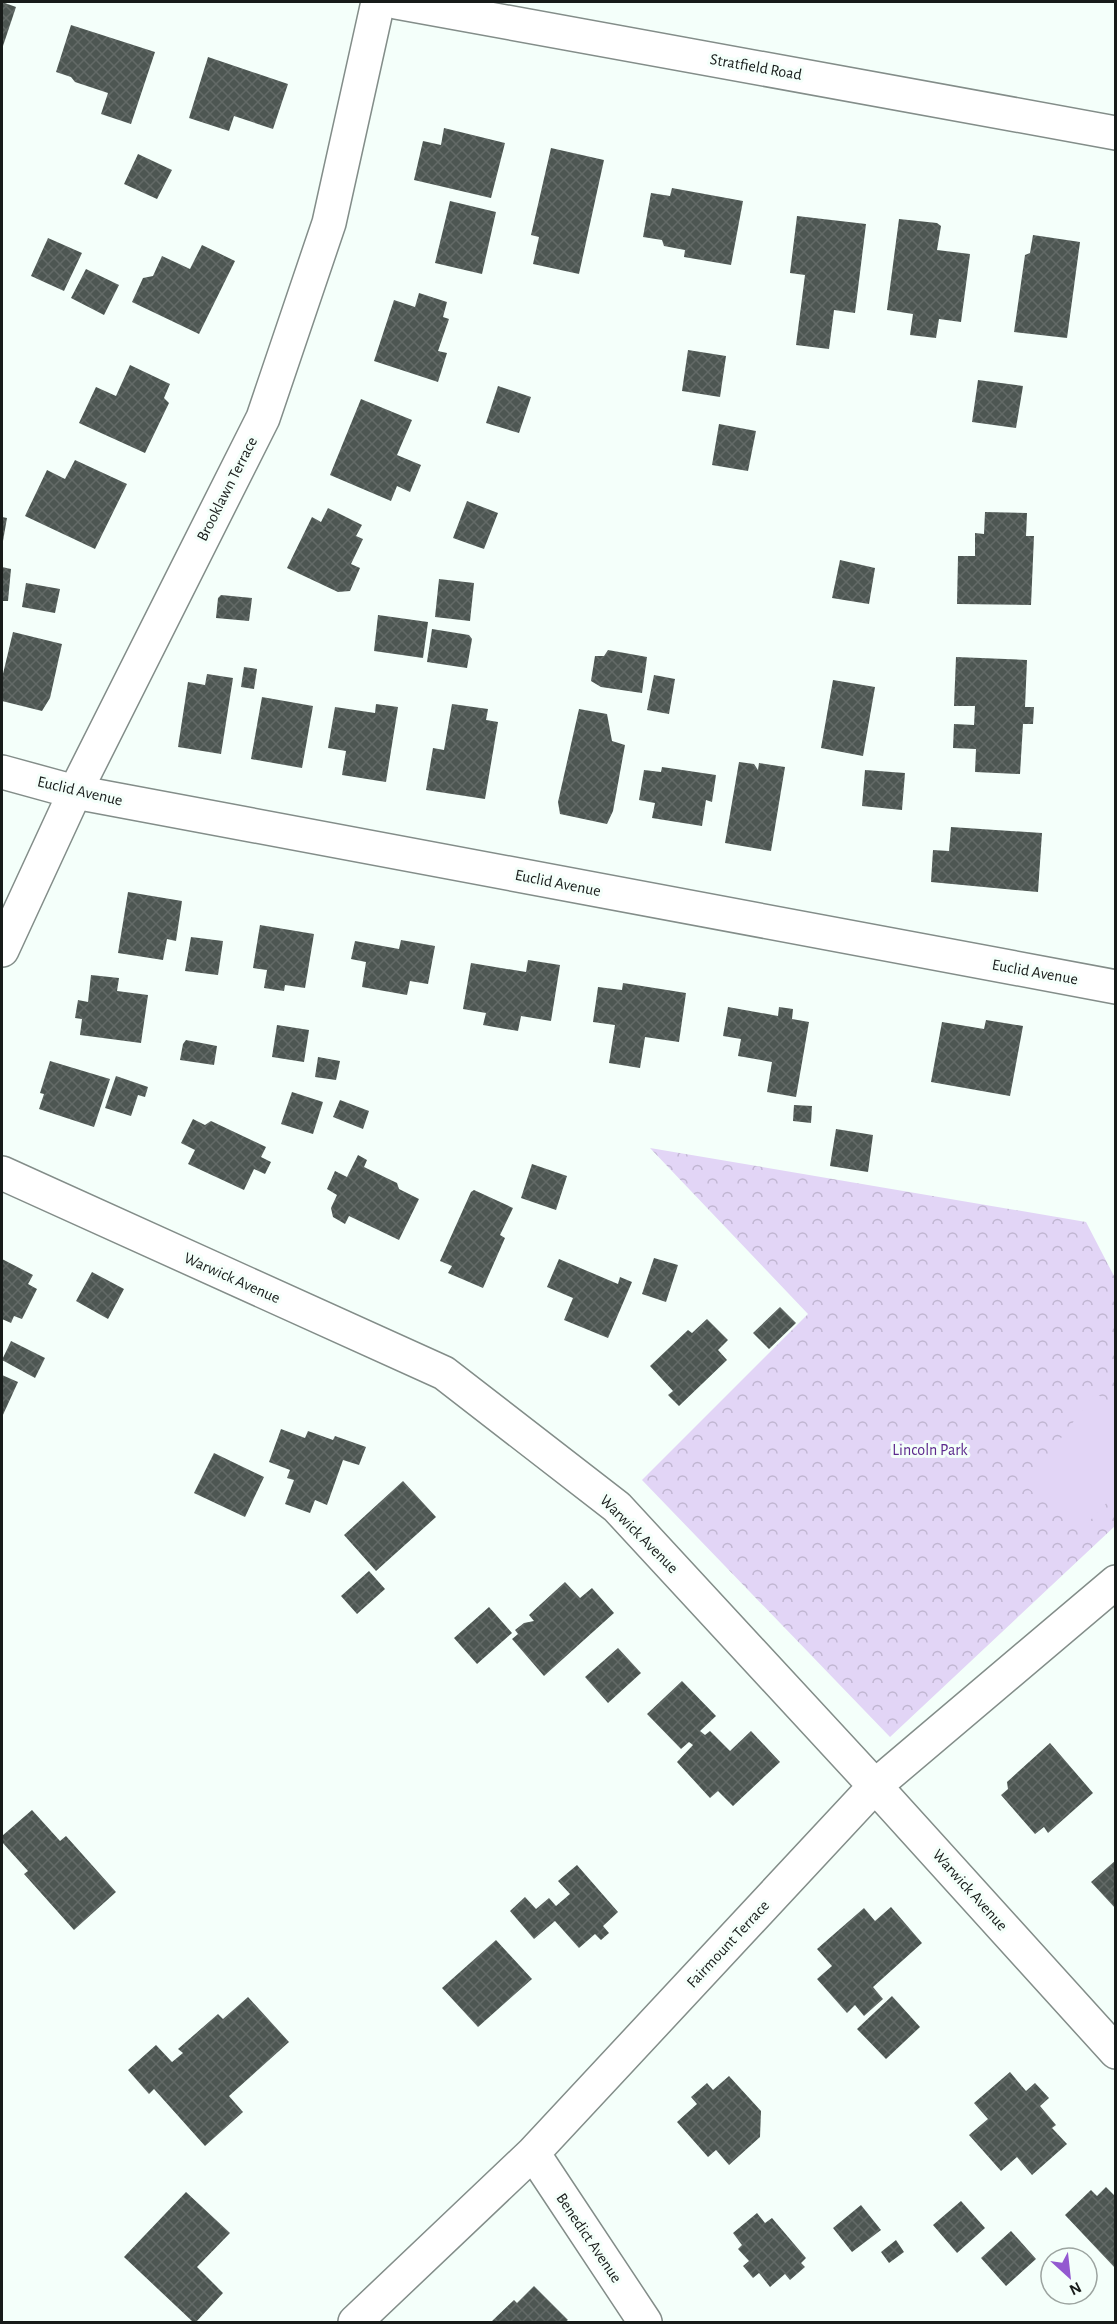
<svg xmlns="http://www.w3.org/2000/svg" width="1117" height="2324" font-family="'Alegreya Sans',sans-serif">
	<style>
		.park { fill: url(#park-crowns) }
		.pitch { fill: #e2d5f6 }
		.building { fill: url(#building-cross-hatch) }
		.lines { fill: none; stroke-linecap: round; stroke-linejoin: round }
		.minor-casing { stroke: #838d89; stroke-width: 36 }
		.secondary-casing { stroke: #838d89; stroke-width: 36 }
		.minor { stroke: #fff; stroke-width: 33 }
		.secondary { stroke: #fff; stroke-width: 33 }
		.labels { text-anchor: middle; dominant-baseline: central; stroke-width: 6; stroke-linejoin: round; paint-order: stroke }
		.street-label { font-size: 16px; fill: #171b19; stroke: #f4fffa }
		.park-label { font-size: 16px; fill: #5d298d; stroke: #f4fffa }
	</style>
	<defs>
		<pattern id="park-crowns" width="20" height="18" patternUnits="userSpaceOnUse" patternTransform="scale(1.5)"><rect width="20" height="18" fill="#e2d5f6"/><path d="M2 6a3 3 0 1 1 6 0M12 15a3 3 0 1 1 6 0" fill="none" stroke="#c1b6d2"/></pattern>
		<pattern id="building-cross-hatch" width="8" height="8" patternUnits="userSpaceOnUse" patternTransform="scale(1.5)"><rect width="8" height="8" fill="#4d5652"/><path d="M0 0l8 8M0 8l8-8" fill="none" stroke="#636a67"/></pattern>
	</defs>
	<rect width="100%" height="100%" fill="#f4fffa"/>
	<path class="park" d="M650,1148L1086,1222L1115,1278V1526L890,1737L642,1480L808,1314Z"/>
	<path class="pitch" d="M1095,1393L1115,1406V1494L1082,1529L1025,1486Z"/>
	<path class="building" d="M2,2L16,7L2,49Z
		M71,25L155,52L131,124L101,114L108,93L75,82L71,77L56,72Z
		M208,57L288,84L273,129L234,116L229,131L189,118Z
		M444,128L505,143L491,198L414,180L423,141L441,145Z
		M551,148L604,160L579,274L533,264L539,237L531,235Z
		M138,154L172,170L157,199L124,184Z
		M672,188L743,201L731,265L684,257L685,250L664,246L662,240L643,237L651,193L670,196Z
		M450,201L496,212L482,274L435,263Z
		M797,216L866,224L855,313L834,310L829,349L796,345L805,275L790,273Z
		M899,219L937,223L941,226L937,250L970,254L961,322L939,319L936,338L910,335L913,314L887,310Z
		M1033,235L1080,242L1067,338L1014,332L1025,255L1030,253Z
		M48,238L82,253L64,291L31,276Z
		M202,245L235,261L199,334L132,302L143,278L153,276L162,256L190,269Z
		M86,269L119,285L104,315L71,298Z
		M419,293L447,302L443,317L449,319L438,351L447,353L438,382L374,361L394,300L415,307Z
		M688,350L726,356L720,397L682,391Z
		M130,365L170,384L164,398L169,403L145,453L79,423L96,387L116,396Z
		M978,380L1023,386L1016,428L972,422Z
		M498,386L531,397L519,433L486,423Z
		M361,399L412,420L397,455L421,465L410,492L397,486L391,501L330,475Z
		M719,424L756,431L748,471L712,465Z
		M75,460L127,484L95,549L25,516L47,470L65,479Z
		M467,501L498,513L484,549L453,538Z
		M328,508L362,525L356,536L363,539L351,564L360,568L350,591L338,592L287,568L312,517L321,522Z
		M985,512L1027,513L1026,536H1034L1031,605L957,604L958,556H975V533L984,534Z
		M2,517L7,518L3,541H2Z
		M840,560L875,568L869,604L832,598Z
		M2,567L11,569L8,601H2Z
		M439,579L474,583L470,621L435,617Z
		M26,583L60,589L55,613L22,607Z
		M221,595L252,598L249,621L216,618L218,598Z
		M378,615L428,622L423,658L374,651Z
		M432,629L469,635L472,639L467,668L427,662Z
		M13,632L62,644L50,698L42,711L2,701V678Z
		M608,650L647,657L642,693L601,687L591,681L595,656H604Z
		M956,657L1027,660L1025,707H1034L1033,724H1023L1020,774L975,772L976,749L953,748L954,724L974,725L975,706H954Z
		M244,667L257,669L254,689L241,687Z
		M207,674L233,678L221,754L178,747L188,682L205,685Z
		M654,675L675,679L669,714L647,710Z
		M833,680L875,687L863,756L821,748Z
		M262,697L313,706L302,768L251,759Z
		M376,704L398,707L386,782L342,775L346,751L328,748L335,707L375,713Z
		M452,704L488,709L486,720L498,722L485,799L426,790L433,748L444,750Z
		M579,709L607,714L612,741L625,745L613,811L607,824L560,814L558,802Z
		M739,762L754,764L758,770L759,763L785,767L771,851L725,843Z
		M662,767L716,775L712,802L706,800L702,826L652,818L655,803L639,800L644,770L661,772Z
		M865,770L905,773L902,810L862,806Z
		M951,827L1042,833L1038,892L931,882L933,850L949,851Z
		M128,892L182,901L176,941L167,939L163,960L118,953Z
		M260,925L314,934L305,988L285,985L284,991L264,988L267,970L253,968Z
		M191,937L223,941L218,975L185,971Z
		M401,940L435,946L428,984L410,981L407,995L362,987L366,962L351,959L355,941L399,949Z
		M528,960L560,965L551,1021L521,1016L518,1031L483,1025L486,1013L463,1009L471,963L526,972Z
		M91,975L119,978L117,991L148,995L141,1043L80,1035L82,1019L75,1018L78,1000L88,1002Z
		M623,983L686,993L679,1042L645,1037L640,1068L609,1063L615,1025L593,1022L598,987L622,990Z
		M728,1007L778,1016L779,1007L793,1009L792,1019L809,1022L796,1097L767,1092L772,1062L738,1056L741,1039L723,1036Z
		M986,1020L1023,1026L1010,1096L931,1082L942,1022L984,1029Z
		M277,1025L309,1030L304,1062L272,1057Z
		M186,1040L217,1046L214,1065L180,1060L183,1044Z
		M318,1057L340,1061L336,1080L315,1077Z
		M50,1061L110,1079L94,1127L39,1109L44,1094L40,1093Z
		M116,1076L148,1087L145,1097L138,1095L131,1116L105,1108Z
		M292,1092L323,1102L313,1134L281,1124Z
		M340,1100L369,1111L363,1129L333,1117Z
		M794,1105L812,1106L811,1123L793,1121Z
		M193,1119L205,1125L211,1121L266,1147L261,1157L271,1162L265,1174L254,1169L244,1190L188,1164L195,1150L181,1143Z
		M836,1129L873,1135L868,1172L830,1166Z
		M358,1155L367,1160L364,1167L397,1183L399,1189L419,1199L399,1240L349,1216L345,1224L333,1217L331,1208L337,1195L327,1189L335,1171L347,1177Z
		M532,1164L567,1176L556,1210L521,1198Z
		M474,1190L513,1208L500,1235L505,1238L483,1288L448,1273L452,1266L440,1261L471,1192Z
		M654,1258L678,1265L666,1302L642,1294Z
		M2,1259L33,1275L28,1284L37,1289L22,1319L14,1316L11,1323L2,1319Z
		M559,1259L618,1284L620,1277L632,1282L608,1338L564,1320L573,1298L547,1287Z
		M92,1272L124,1289L108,1319L76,1301Z
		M780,1307L796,1323L769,1349L753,1333Z
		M707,1319L728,1340L718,1350L727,1360L679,1406L668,1395L673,1391L650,1366L688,1330L692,1333Z
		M11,1341L45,1358L35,1378L2,1360Z
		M2,1375L18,1382L2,1417Z
		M281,1429L305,1438L308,1431L333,1440L335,1436L366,1447L359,1465L343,1460L327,1505L315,1500L310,1513L285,1504L294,1480L287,1478L290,1470L269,1462Z
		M214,1453L264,1477L245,1517L194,1493Z
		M403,1481L436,1517L376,1571L344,1535Z
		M369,1571L385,1589L357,1614L341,1596Z
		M565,1582L580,1598L592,1588L614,1613L544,1676L512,1639L518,1634L515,1630L524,1623L534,1621L529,1615Z
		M489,1607L512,1633L477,1664L454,1638Z
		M618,1648L641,1673L608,1703L585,1677Z
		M682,1681L716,1716L700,1731L705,1735L710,1731L730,1751L751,1731L780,1762L733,1806L718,1791L710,1798L677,1762L693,1745L689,1742L681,1749L647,1714Z
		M1050,1743L1093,1793L1048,1833L1044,1827L1035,1834L1001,1795L1008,1789L1007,1782Z
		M32,1810L60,1841L66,1836L116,1892L74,1930L24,1874L28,1871L2,1842V1836Z
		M1116,1860V1909L1091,1882Z
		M577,1865L618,1912L603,1926L609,1933L601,1940L595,1934L579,1948L555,1921L534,1939L510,1911L525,1897L536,1909L549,1898L556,1906L570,1894L558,1881Z
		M891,1907L922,1943L873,1987L883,1999L864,2016L855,2005L847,2013L817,1979L832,1966L817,1949L864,1908L875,1921Z
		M496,1940L532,1979L478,2027L442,1988Z
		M892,1996L920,2027L886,2059L857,2029Z
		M248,1997L289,2042L229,2096L243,2112L205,2146L154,2089L149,2094L128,2070L156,2045L172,2062L183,2053L178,2049L218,2014L223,2019Z
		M1010,2072L1026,2091L1035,2083L1049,2098L1040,2106L1056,2125L1052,2128L1067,2144L1032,2175L1017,2157L1001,2171L969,2135L988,2119L974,2103Z
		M729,2076L761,2111L760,2137L729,2165L716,2150L708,2157L677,2122L697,2104L691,2097L707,2083L713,2090Z
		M1106,2187L1116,2197V2269L1065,2215L1091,2190L1097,2196Z
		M186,2192L230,2233L197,2267L223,2293L196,2322H193L124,2257Z
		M961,2201L985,2228L957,2253L933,2225Z
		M861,2205L881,2230L852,2252L833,2228Z
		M757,2213L765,2223L772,2218L806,2258L801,2263L805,2267L790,2280L785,2274L770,2287L759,2273L753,2278L743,2266L749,2261L738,2249L742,2245L733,2233Z
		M1011,2231L1036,2259L1006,2286L981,2258Z
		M896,2240L904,2252L889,2263L881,2252Z
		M534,2286L568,2320L565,2322H491L514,2300L517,2303Z"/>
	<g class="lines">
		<g class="minor-casing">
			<path id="minor" d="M2,772L75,792L1116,987
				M2,950L75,792L263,418L329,223L378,2
				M2,1173L444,1373L617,1507L875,1786L1116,2052
				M533,2153L645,2322
				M355,2322L533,2153L875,1786L1116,1582"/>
		</g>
		<g class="secondary-casing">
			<path id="secondary" d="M396,2L1116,133"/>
		</g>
		<use href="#minor" class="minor"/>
		<use href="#secondary" class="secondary"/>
	</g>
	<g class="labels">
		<g class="street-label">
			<text transform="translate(756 67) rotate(10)">Stratfield Road</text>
			<text transform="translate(227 489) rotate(-63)">Brooklawn Terrace</text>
			<text transform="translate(80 791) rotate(13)">Euclid Avenue</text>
			<text transform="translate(558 883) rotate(11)">Euclid Avenue</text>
			<text transform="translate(1035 972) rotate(10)">Euclid Avenue</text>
			<text transform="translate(232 1278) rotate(24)">Warwick Avenue</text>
			<text transform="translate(639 1534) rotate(45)">Warwick Avenue</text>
			<text transform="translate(970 1890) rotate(48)">Warwick Avenue</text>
			<text transform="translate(728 1944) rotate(-47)">Fairmount Terrace</text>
			<text transform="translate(589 2238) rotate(56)">Benedict Avenue</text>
		</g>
		<g class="park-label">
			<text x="930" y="1450">Lincoln Park</text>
		</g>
	</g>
	<rect width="1117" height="2324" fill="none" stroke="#171b19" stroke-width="6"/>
	<g transform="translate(1069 2276) rotate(153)"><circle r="28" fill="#f4fffa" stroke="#9ca4a0" stroke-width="1.5"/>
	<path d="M0-4.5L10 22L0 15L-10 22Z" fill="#9359d0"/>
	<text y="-9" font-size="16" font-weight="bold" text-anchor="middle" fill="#171b19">N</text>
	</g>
</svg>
